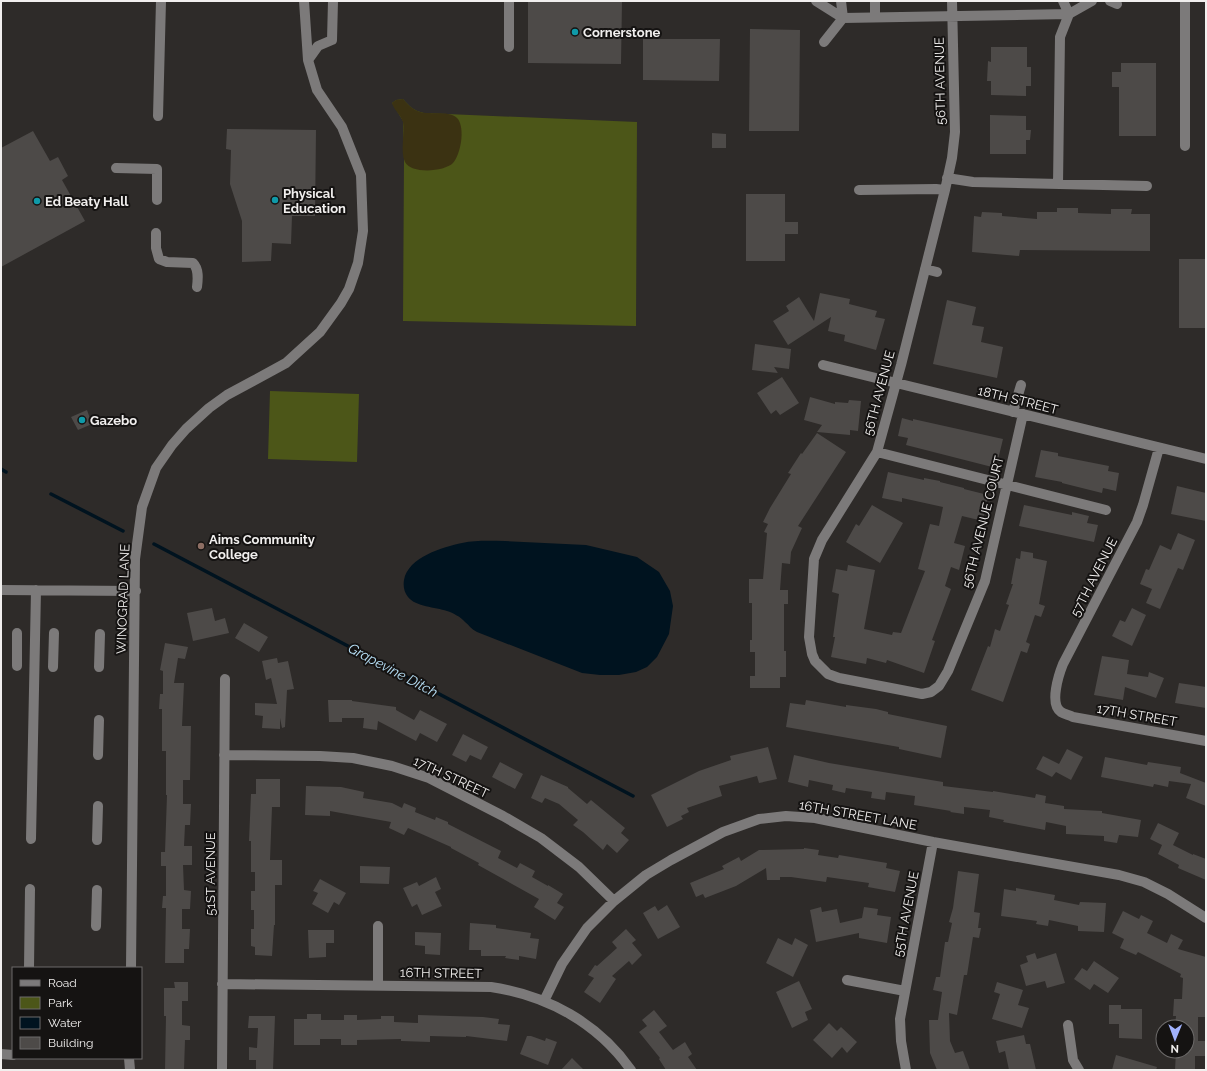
<svg xmlns="http://www.w3.org/2000/svg" width="1207" height="1071" font-family="Raleway,sans-serif">
	<style>
		.green { fill: #4c5618 }
		.sand { fill: #3b3212 }
		.water { fill: #00131f }
		.lines { fill: none; stroke-linecap: round; stroke-linejoin: round }
		.stream { stroke: #00131f; stroke-width: 3.5 }
		.building { fill: #4d4a48 }
		.minor { stroke: #7c7a7a; stroke-width: 10 }
		.culture-dot { fill: #0f9aa8; stroke: #151312; stroke-width: 1.5 }
		.education-dot { fill: #8d6e63; stroke: #151312; stroke-width: 1.5 }
		.labels { text-anchor: middle; dominant-baseline: central; stroke-width: 4; stroke-linejoin: round; paint-order: stroke }
		.poi-label { font-size: 13px; font-weight: bold; fill: #f1efee; stroke: #151312; text-anchor: start }
		.street-label { font-size: 13px; fill: #f1efee; stroke: #151312 }
		.water-label { font-size: 14px; font-style: italic; fill: #b8e1f8; stroke: #151312 }
	</style>
	<rect width="100%" height="100%" fill="#2e2b29"/>
	<path class="green" d="M403,99C409,106 414,111 424,113L637,122L636,326L403,321L404,160L403,121L392,103L396,100Z
		M270,391L359,394L357,462L268,459Z"/>
	<path class="sand" d="M403,99C408,105 413,110 420,112C430,115 451,110 458,119C465,129 461,154 453,163C444,172 411,174 405,162C400,152 405,133 403,122C401,115 394,110 392,103L396,100Z"/>
	<path class="water" d="M505,541L586,545L637,557L659,572L670,591L673,606L669,634L657,657L647,667L636,672L619,675H600L582,673L477,632C471,629 470,626 465,622C461,617 453,613 447,611C435,607 416,607 408,597C404,592 403,586 404,580C408,557 443,547 462,543C476,540 491,541 505,541Z"/>
	<g class="lines">
		<path class="stream" d="M1,469L6,472
			M51,494L123,531
			M154,544L633,796"/>
	</g>
	<path class="building" d="M528,1H622L621,64L528,63Z
		M750,29L800,30L799,131H749Z
		M643,39H720L719,81L643,80Z
		M991,47H1027V67H1031V86H1026V96L991,95V81H987L988,61L991,62Z
		M1121,63H1156V136H1119V87H1112V72H1121Z
		M990,115L1026,116V130H1031L1030,140H1026V154H990Z
		M227,129L316,130L315,216H292L291,244L272,243L271,261L242,262V221L230,184L231,150L226,149Z
		M33,131L50,161L58,157L68,176L62,180L85,221L1,267V148Z
		M712,133L726,134V148H712Z
		M746,194H785V222H798V234H785V261H746Z
		M1057,208H1078V213L1111,214V209H1132L1131,214H1150V251L1020,250L1019,256L972,252L974,216L981,217L982,212L1002,213V216L1037,219V212H1057Z
		M1179,259H1206V328H1179Z
		M820,293L850,299L849,304L877,311L875,317L885,319L876,350L844,341L845,335L828,331L831,317L788,345L773,321L789,311L786,306L799,297L814,321Z
		M947,300L976,307L972,325L984,327L981,342L1003,347L997,378L933,364Z
		M755,344L791,349L789,369L774,367L778,373L752,370Z
		M782,377L799,403L780,415L776,410L771,414L757,393Z
		M810,397L835,404V402L848,403L849,400L861,401L858,431L850,430V435L817,432L822,425L804,420Z
		M87,410L92,424L78,430L71,417Z
		M902,418L913,421V419L1003,439L996,468L906,445L908,438L898,436Z
		M817,433L846,452L798,526L802,528L791,552L790,564L782,563L780,590H788V604H784V651H786V677H780V688H750V676H755V652H750V640H752V603H749V579H763L767,533L764,532L768,524L763,522L770,508L791,474L788,473L801,453L802,454Z
		M1041,450L1058,453V456L1109,466L1108,471L1119,473L1116,491L1103,488L1102,493L1062,483V482L1035,477Z
		M888,472L924,480V478L940,481V482L964,488V489L988,495L983,521L962,516L954,543L965,546L959,570L951,567L945,586L951,589L932,640L935,641L924,673L887,660L886,663L867,658L866,664L831,657L835,637H833L839,594L832,592L836,569L847,571L848,565L875,570L864,629L892,635L893,632L901,633L925,571L918,569L930,524L939,526L943,507L902,498V502L882,498Z
		M1177,486L1206,493V521L1171,514Z
		M872,505L903,523L880,563L846,542L856,524L859,526Z
		M1024,505L1072,515V512L1089,516L1087,523L1098,525L1094,542L1019,526Z
		M1178,533L1195,540L1183,570L1178,568L1160,609L1146,603L1152,589L1140,584L1146,569L1149,570L1160,545L1171,550Z
		M1021,551L1033,553V558L1047,561L1039,604L1045,606L1041,617L1035,615L1026,642L1030,644L1027,653L1021,651L1003,702L971,690L988,646L990,647L995,629L1000,631L1009,605L1006,604L1013,584H1011L1016,558L1020,559Z
		M212,608L215,621L225,618L229,633L193,641L187,613Z
		M1132,608L1146,615L1132,646L1112,636L1120,620L1125,622Z
		M244,623L268,637L259,652L235,638Z
		M165,643L188,647L185,659L178,658L174,683H184L182,726H191L190,780H183V804H191L190,825H185L184,846H192V865H183L184,890L191,891L190,909H182V929H190L189,949H184V963H165L166,908H162L163,896H166V866H161V852H165L167,795H166V751H162V709H159L160,694H163V671L160,670Z
		M1102,656L1129,660L1127,674L1148,677L1149,672L1164,678L1156,698L1125,687L1123,700L1094,695Z
		M277,658L278,663L288,661L294,689L287,690L285,727L282,728L280,718V729L262,728L263,716L255,715V703L277,704L271,678L266,680L262,661Z
		M1179,683L1206,687V708L1175,703Z
		M328,700H352V701L396,707V710L414,720L420,710L447,724L437,742L420,733L416,741L378,721L377,730L363,728L364,718H342V722H329Z
		M806,700L846,707V705L876,709L888,712V714L947,726L941,758L899,749V747L786,727L790,703L805,705Z
		M463,734L488,747L481,760L470,755L466,762L452,755Z
		M768,747L777,779L759,783L757,776L719,786L722,796L687,808L689,812L681,816L683,819L667,827L651,795L699,771L731,760L730,756Z
		M1067,749L1083,757L1071,780L1056,772L1052,777L1036,769L1043,756L1059,764Z
		M794,755L829,763L943,782V786L993,792V791L1035,798L1036,794L1046,796L1045,803L1064,806V809L1102,811V813L1141,820L1138,837L1119,835L1117,843L1104,841V836L1066,834V826L1046,822L1045,830L1003,822L1004,820L989,817L990,810L964,807V814L950,812L951,811L914,805L915,796L886,792L885,800L871,798L872,792L846,788L845,793L832,790L833,785L809,780L808,787L788,782Z
		M1105,757L1147,765L1148,762L1181,767L1180,773L1206,783V806L1186,798L1191,784L1169,781L1168,787L1154,784L1153,787L1101,777Z
		M500,762L523,774L515,789L492,777Z
		M541,775L568,787V788L587,804L591,800L625,828L621,833L629,840L617,853L607,844L603,850L583,832L573,825L578,820L559,804L545,798L542,803L531,798Z
		M256,779H280V807H272L270,860H282V885H275V925H274L272,956L255,955V947L251,946V929H254V910H251V891H255V872H251V841H249L251,794H256Z
		M306,786L341,787L364,792L363,798L392,803L402,808L404,803L416,808L415,812L435,820L436,817L448,822V824L501,851L498,858L517,868L520,863L535,871L532,877L548,886V885L563,894L557,903L564,907L555,920L534,907L539,899L478,865L479,863L451,848V847L408,828L404,835L389,828L391,822L330,811V816L305,815Z
		M1158,823L1179,833L1173,845L1193,855V854L1206,859V880L1178,868L1179,865L1158,854L1162,845L1150,839Z
		M804,848L819,850L818,855L838,858L839,855L887,863L886,868L900,871L895,892L868,887L869,883L827,877L826,882L791,877H780V880H767L766,868L736,886L705,898L703,894L696,897L690,883L724,869L722,866L739,857L741,861L759,850L804,849Z
		M360,866L390,867L389,884L360,883Z
		M958,871L979,874L974,912L980,913L978,928H981L979,938L973,937L967,975H964L957,1015L949,1013L950,1041L955,1053L963,1051L970,1070H937L930,1053L929,1020H938L942,992L933,990L936,977H940L945,942H948L952,923L949,922L953,908Z
		M436,877L441,889L435,892L442,906L422,915L417,904L412,907L403,888L417,882L419,886Z
		M320,879L346,893L339,905L334,902L328,913L312,904L318,893L313,891Z
		M1016,888L1055,895L1054,900L1079,905L1080,902L1106,903L1104,932L1078,931V926L1049,920L1048,926L1036,924L1037,921L1001,916L1004,889L1016,891Z
		M667,905L680,927L658,939L643,913L655,906L658,911Z
		M821,907L822,912L837,909L840,923L862,918L864,907L878,909L877,915L891,917L887,943L859,938V933L816,942L810,910Z
		M1123,911L1139,919L1141,915L1153,921L1147,933L1167,943L1171,934L1183,940L1178,949L1206,957V1017H1198V1041H1206V1056H1195V1070H1175L1176,1051H1187V1027H1175L1176,1016H1173L1174,999H1182L1183,978L1180,977L1181,974L1138,952L1136,955L1120,948L1124,939L1112,933Z
		M470,923L496,925V928L531,933L530,938L539,939L536,959L519,956V960L505,958L506,956H481V950H469Z
		M626,929L636,940L632,943L642,955L632,965L629,961L612,976L616,979L600,1003L584,992L594,978L588,975L595,965L597,966L617,948L612,942Z
		M308,930H334V943H326V957L309,958Z
		M415,932L441,933L440,955L425,954V946L415,945Z
		M778,938L792,945L795,938L808,945L793,977L766,963Z
		M1035,953L1037,959L1056,953L1065,983L1047,988L1045,981L1026,986L1020,965L1028,962L1026,956Z
		M1094,961L1119,978L1108,993L1094,984L1090,990L1074,979L1082,968L1087,971Z
		M799,981L812,1009L805,1012L808,1020L792,1028L776,992Z
		M174,982H188V1001H182V1025L190,1026V1040H185L184,1070H165L166,1016H164V988H175Z
		M997,982L1023,990L1018,1005L1029,1008L1022,1028L992,1019L1000,994L994,992Z
		M1109,1005H1121V1009H1142V1039L1119,1038V1024H1109Z
		M654,1010L667,1026L659,1032L673,1050L685,1042L692,1054L688,1057L697,1070H666L659,1059L660,1058L639,1032L647,1026L642,1020Z
		M307,1014H321V1020H344V1015H357V1020L381,1019V1016H394V1022L418,1023V1015L483,1017L499,1019L498,1024L510,1025L507,1041L466,1036V1037L430,1036V1042L401,1041V1039L357,1040V1045H341V1039H320V1045H294V1019H307Z
		M249,1016H275L273,1070H256V1060H249V1047L257,1048L258,1028H248Z
		M829,1023L837,1031L841,1027L857,1042L847,1053L842,1047L832,1058L813,1040Z
		M1024,1035L1026,1044H1030L1036,1070H1009L1005,1051L999,1053L996,1041Z
		M527,1036H531L545,1041L546,1038L557,1042L548,1065L520,1054Z
		M1116,1055L1157,1067L1156,1070H1112Z
		M572,1058L584,1070H561Z"/>
	<g class="lines">
		<path class="minor" d="M816,1L843,18
			M952,1L955,132L952,158L945,190L901,365L877,452L822,540L814,559L809,637L812,654L815,661L828,674L839,678L922,694L931,692L939,686L948,671L985,581L1023,414
			M1063,1L1069,14
			M1110,1L1117,4
			M875,17V1
			M843,18L1069,14
			M824,42L843,18L841,1
			M509,47V1
			M308,60L318,46L332,40L333,1
			M158,116L161,1
			M1185,146V1
			M116,168L157,169V200
			M947,178L973,182L1147,186
			M1058,184L1060,37L1069,14L1092,1
			M859,190L936,189L945,190
			M156,233V248L159,259L167,262L193,263C199,269 198,279 197,287
			M925,269L937,272
			M823,365L1206,459
			M1013,412L1021,385
			M1159,448L1143,505L1137,522L1063,664C1059,674 1049,704 1061,712C1064,714 1069,715 1073,717L1206,741
			M877,452L1106,510
			M1,590L136,591
			M17,666V633
			M53,667L54,633
			M99,667L100,634
			M98,755L99,720
			M224,755L320,756L353,758L392,766L429,778L503,816L541,838L579,867L614,901
			M31,839L36,590
			M97,840L98,806
			M96,926L97,890
			M29,968L30,889
			M131,968L135,559L142,507L156,468L172,445L186,429L209,408L227,395L253,381L286,363L320,332L341,303L349,289L358,263L363,231L361,175L342,127L317,90L308,60L304,1
			M847,980L905,991
			M222,984L491,987C547,995 598,1023 631,1070
			M378,985V926
			M544,1001L562,964L587,928L614,901L646,875L671,860L723,832L759,819L786,816L815,818L933,842L1119,875L1144,882L1168,894L1206,918
			M1068,1025L1073,1060L1079,1070
			M1,1054L13,1055
			M129,1058L130,1070
			M222,1070L225,679
			M906,1070L901,1041L900,1019L933,842"/>
	</g>
	<g class="culture-dot">
		<circle cx="575" cy="32" r="4"/>
		<circle cx="275" cy="200" r="4"/>
		<circle cx="37" cy="201" r="4"/>
		<circle cx="82" cy="420" r="4"/>
	</g>
	<circle class="education-dot" cx="201" cy="546" r="4"/>
	<g class="labels">
		<g class="poi-label">
			<text x="583" y="32">Cornerstone</text>
			<text x="283" y="193">Physical<tspan x="283" dy="15">Education</tspan></text>
			<text x="45" y="201">Ed Beaty Hall</text>
			<text x="90" y="420">Gazebo</text>
			<text x="209" y="539">Aims Community<tspan x="209" dy="15">College</tspan></text>
		</g>
		<g class="street-label">
			<text transform="translate(940 81) rotate(-91)">56TH AVENUE</text>
			<text transform="translate(879 393) rotate(-75)">56TH AVENUE</text>
			<text transform="translate(1018 400) rotate(14)">18TH STREET</text>
			<text transform="translate(983 522) rotate(-76)">56TH AVENUE COURT</text>
			<text transform="translate(1094 577) rotate(-63)">57TH AVENUE</text>
			<text transform="translate(123 599) rotate(-88)">WINOGRAD LANE</text>
			<text transform="translate(1137 715) rotate(10)">17TH STREET</text>
			<text transform="translate(451 777) rotate(25)">17TH STREET</text>
			<text transform="translate(858 815) rotate(10)">16TH STREET LANE</text>
			<text transform="translate(210 874) rotate(-90)">51ST AVENUE</text>
			<text transform="translate(906 914) rotate(-79)">55TH AVENUE</text>
			<text transform="translate(441 973) rotate(1)">16TH STREET</text>
		</g>
		<g class="water-label">
			<text transform="translate(393 670) rotate(28)">Grapevine Ditch</text>
		</g>
	</g>
	<rect width="1207" height="1071" fill="none" stroke="#f1efee" stroke-width="4"/>
	<rect x="12" y="967" width="130" height="92" fill="#151312" stroke="#6d6b6a"/>
	<rect x="20" y="980" width="20" height="6" fill="#7c7a7a" stroke="#6d6b6a"/>
	<text x="48" y="987" font-size="12" fill="#f1efee">Road</text>
	<rect x="20" y="997" width="20" height="12" fill="#4c5618" stroke="#6d6b6a"/>
	<text x="48" y="1007" font-size="12" fill="#f1efee">Park</text>
	<rect x="20" y="1017" width="20" height="12" fill="#00131f" stroke="#6d6b6a"/>
	<text x="48" y="1027" font-size="12" fill="#f1efee">Water</text>
	<rect x="20" y="1037" width="20" height="12" fill="#4d4a48" stroke="#6d6b6a"/>
	<text x="48" y="1047" font-size="12" fill="#f1efee">Building</text>
	<g transform="translate(1175 1039) rotate(181)"><circle r="19" fill="#151312" stroke="#6d6b6a"/>
	<path d="M0-3L7 15L0 10L-7 15Z" fill="#a1b2fd"/>
	<text y="-6" font-size="11" font-weight="bold" text-anchor="middle" fill="#f1efee">N</text>
	</g>
</svg>
